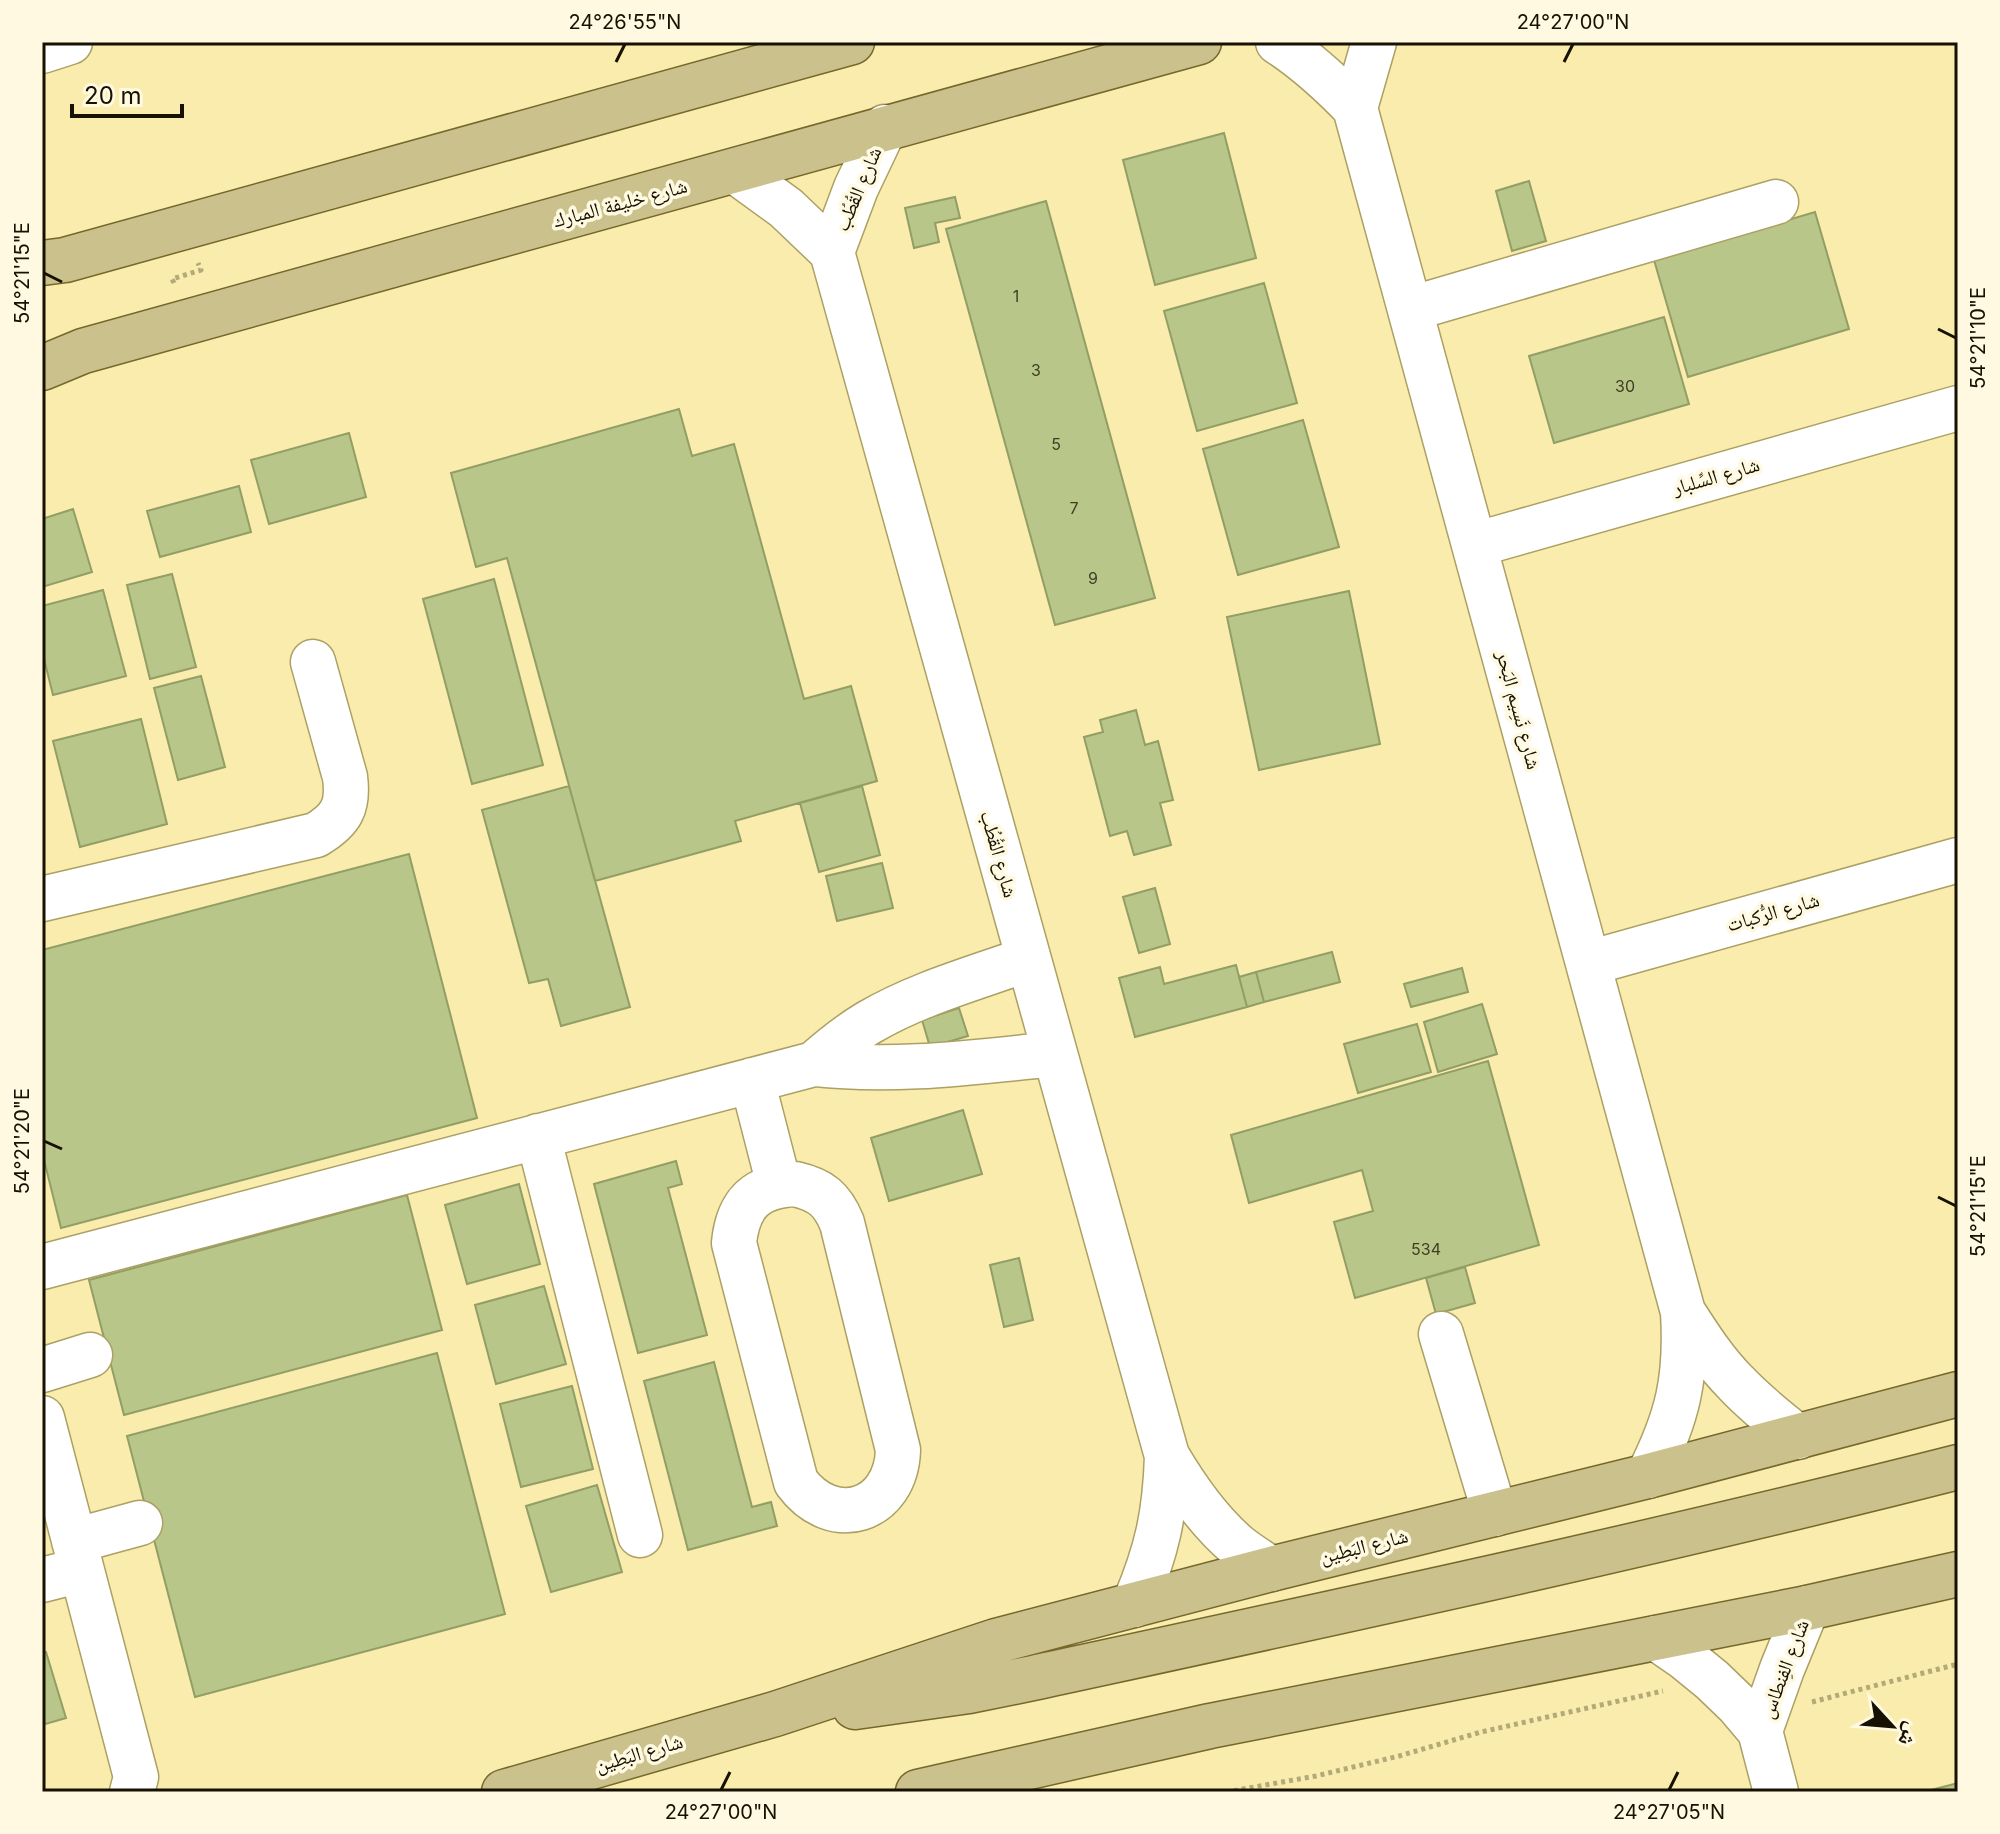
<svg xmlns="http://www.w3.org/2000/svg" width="2000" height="1834" font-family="Inter,'Noto Naskh Arabic',sans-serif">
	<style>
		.building { fill: #b9c68a; stroke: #929e64; stroke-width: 2 }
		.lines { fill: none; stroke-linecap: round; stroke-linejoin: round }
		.minor-casing { stroke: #aca064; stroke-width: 47 }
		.major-casing { stroke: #76682a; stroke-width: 47 }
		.path { stroke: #b4aa79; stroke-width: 5; stroke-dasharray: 4 4; stroke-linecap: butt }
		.minor { stroke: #fff; stroke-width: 44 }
		.major { stroke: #cbc18c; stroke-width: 44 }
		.ticks { fill: none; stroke: #161100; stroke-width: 3 }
		.labels { text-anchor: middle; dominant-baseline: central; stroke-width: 7; stroke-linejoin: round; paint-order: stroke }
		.number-label { font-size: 16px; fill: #3f3e22 }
		.street-label { font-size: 20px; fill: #161100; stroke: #fef9e0 }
		.neatline { fill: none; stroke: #161100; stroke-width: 3 }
		.ticks-label { font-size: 20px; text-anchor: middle; fill: #161100 }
	</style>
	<rect width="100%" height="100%" fill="#f9ecad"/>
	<path class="building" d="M1224,133L1256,258L1155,285L1123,160Z
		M1529,181L1546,241L1512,251L1496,191Z
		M955,197L960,218L935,223L939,242L914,248L905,208Z
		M1046,201L1155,598L1055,625L946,229Z
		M1815,212L1849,329L1688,377L1654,260Z
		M1264,283L1297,403L1197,431L1164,311Z
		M1664,317L1689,404L1554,443L1529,356Z
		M679,409L692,456L734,444L804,699L851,686L877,781L735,821L741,841L595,881L507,558L476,567L451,473Z
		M1303,420L1339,547L1238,575L1203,449Z
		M349,433L366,497L269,524L251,460Z
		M239,486L251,532L160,557L147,511Z
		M73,509L92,572L42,587V519Z
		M172,574L196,667L150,679L127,585Z
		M494,579L543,765L472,784L423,599Z
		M103,590L126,676L53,695L42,651V606Z
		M1349,591L1380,744L1259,770L1227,617Z
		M201,676L225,767L178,780L154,688Z
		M1136,710L1145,745L1158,741L1173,800L1160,803L1171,845L1134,855L1127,831L1110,836L1084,737L1103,732L1100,720Z
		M141,719L167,824L80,847L53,741Z
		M569,786L630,1007L561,1026L548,979L529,983L482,810Z
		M862,786L880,855L819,872L800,803Z
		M409,854L477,1118L61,1228L42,1152V950Z
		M882,863L893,908L837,921L826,876Z
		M1155,888L1170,944L1139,953L1123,897Z
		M1332,952L1340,982L1264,1002L1256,972Z
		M1236,965L1247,1007L1135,1037L1119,978L1160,967L1164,984Z
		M1462,968L1468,992L1411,1007L1404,984Z
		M1256,972L1264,1002L1247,1007L1239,977Z
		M1482,1004L1497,1054L1438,1072L1424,1022Z
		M959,1008L968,1036L930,1047L922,1020Z
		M1417,1024L1431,1072L1358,1093L1344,1044Z
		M1488,1061L1539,1245L1355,1298L1334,1222L1373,1211L1362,1170L1249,1203L1231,1135Z
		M963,1110L982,1174L889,1201L871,1138Z
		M676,1161L682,1184L668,1188L707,1335L638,1353L594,1184Z
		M519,1184L540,1264L467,1284L445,1205Z
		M407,1195L442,1330L124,1415L89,1280Z
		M1019,1258L1033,1320L1004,1327L990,1265Z
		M1465,1267L1475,1303L1436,1314L1426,1278Z
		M544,1286L566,1364L496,1384L475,1305Z
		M437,1353L505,1614L195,1697L127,1436Z
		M714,1362L752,1507L771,1502L777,1526L688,1550L644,1381Z
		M572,1386L593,1469L521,1487L500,1404Z
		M597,1485L622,1572L551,1592L526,1506Z
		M46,1652L66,1718L42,1725V1653Z
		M1958,1783V1792H1923Z"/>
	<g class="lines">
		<g class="minor-casing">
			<path id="minor" d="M1278,42C1307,61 1331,83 1355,108L1683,1312C1687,1378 1678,1417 1648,1476
				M42,51L70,42
				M1355,108L1374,42
				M735,171L786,208L832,252L1167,1456C1187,1490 1209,1522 1239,1547C1249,1555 1261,1562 1271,1569
				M832,252L856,188L885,127
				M1410,309L1776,202
				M1474,545L1958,408
				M42,899L316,835C341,820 349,807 345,777L313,662
				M1589,963L1958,860
				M814,1064C831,1049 848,1035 868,1023C917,994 975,978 1028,959
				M752,1080L779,1185
				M538,1136L640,1535
				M795,1184C821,1190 832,1199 842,1223L898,1450C896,1512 833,1532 796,1482L734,1243C738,1203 756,1186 795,1184Z
				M42,1267L814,1064C895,1073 974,1062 1055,1054
				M1683,1312C1699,1337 1715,1362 1736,1383C1755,1403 1776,1420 1798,1437
				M1441,1334L1495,1514
				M42,1370L90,1355
				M42,1418L136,1777L132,1792
				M74,1541L140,1523
				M42,1580L81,1570
				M1134,1605C1157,1551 1165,1515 1167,1456
				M1656,1638L1685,1658L1712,1680L1738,1705L1760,1731L1776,1792
				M1760,1731L1782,1669L1807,1608"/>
		</g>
		<g class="major-casing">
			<path id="major" d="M42,263L65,260L852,42
				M42,368L83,351C455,248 826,143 1199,42
				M855,1707L969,1691L1033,1678C1342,1611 1651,1545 1958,1467
				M504,1792L775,1714L996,1641L1271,1569L1648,1476L1958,1394
				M918,1792L1210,1726L1807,1608L1958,1574"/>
		</g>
		<path class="path" d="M174,283L172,279L201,270L198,263
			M1812,1702L1958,1664
			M1226,1792L1316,1776L1399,1756L1481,1732L1663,1691"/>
		<use href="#minor" class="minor"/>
		<use href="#major" class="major"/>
	</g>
	<path class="ticks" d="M616,62L625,44M1564,62L1573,44M44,273L62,282M1938,329L1956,338M44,1141L62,1149M1938,1197L1956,1206M721,1790L730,1772M1669,1790L1678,1772"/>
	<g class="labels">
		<g class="number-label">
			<text x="1016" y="296">1</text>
			<text x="1036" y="370">3</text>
			<text x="1625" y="386">30</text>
			<text x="1056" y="444">5</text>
			<text x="1074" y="508">7</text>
			<text x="1093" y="578">9</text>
			<text x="1426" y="1249">534</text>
		</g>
		<g class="street-label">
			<text transform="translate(858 189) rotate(-67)">شارع القُطُب</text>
			<text transform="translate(620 203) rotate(-15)">شارع خليفة المبارك</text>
			<text transform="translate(1716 476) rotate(-16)">شارع السِّلبار</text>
			<text transform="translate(1519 710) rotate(75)">شارع نَسِيم البَحر</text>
			<text transform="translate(999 854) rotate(74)">شارع القُطُب</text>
			<text transform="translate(1773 912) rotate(-16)">شارع الرُّكبات</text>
			<text transform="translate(1364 1546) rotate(-14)">شارع البَطِين</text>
			<text transform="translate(1784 1669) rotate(-69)">شارع الفِنطاس</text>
			<text transform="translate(639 1753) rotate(-16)">شارع البَطِين</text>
		</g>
	</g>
	<rect width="2000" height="1834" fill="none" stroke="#fef9e0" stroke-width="88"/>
	<g transform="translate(1892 1726) rotate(116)" stroke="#fef9e0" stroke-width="6" paint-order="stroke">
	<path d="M0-6L14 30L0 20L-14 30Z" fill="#161100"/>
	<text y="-12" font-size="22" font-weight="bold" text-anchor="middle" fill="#161100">ش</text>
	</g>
	<path d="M72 104v12h110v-12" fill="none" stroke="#161100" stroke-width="4"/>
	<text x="84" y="104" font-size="24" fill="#161100" stroke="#fef9e0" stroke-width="6" paint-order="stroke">20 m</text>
	<rect x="44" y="44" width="1912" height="1746" class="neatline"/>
	<g class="ticks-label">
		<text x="625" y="29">24°26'55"N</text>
		<text x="1573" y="29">24°27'00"N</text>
		<text transform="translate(22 273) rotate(-90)" y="7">54°21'15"E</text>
		<text transform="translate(1978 338) rotate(-90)" y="7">54°21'10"E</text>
		<text transform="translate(22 1141) rotate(-90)" y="7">54°21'20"E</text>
		<text transform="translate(1978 1206) rotate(-90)" y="7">54°21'15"E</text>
		<text x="721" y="1819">24°27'00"N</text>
		<text x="1669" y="1819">24°27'05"N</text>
	</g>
</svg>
